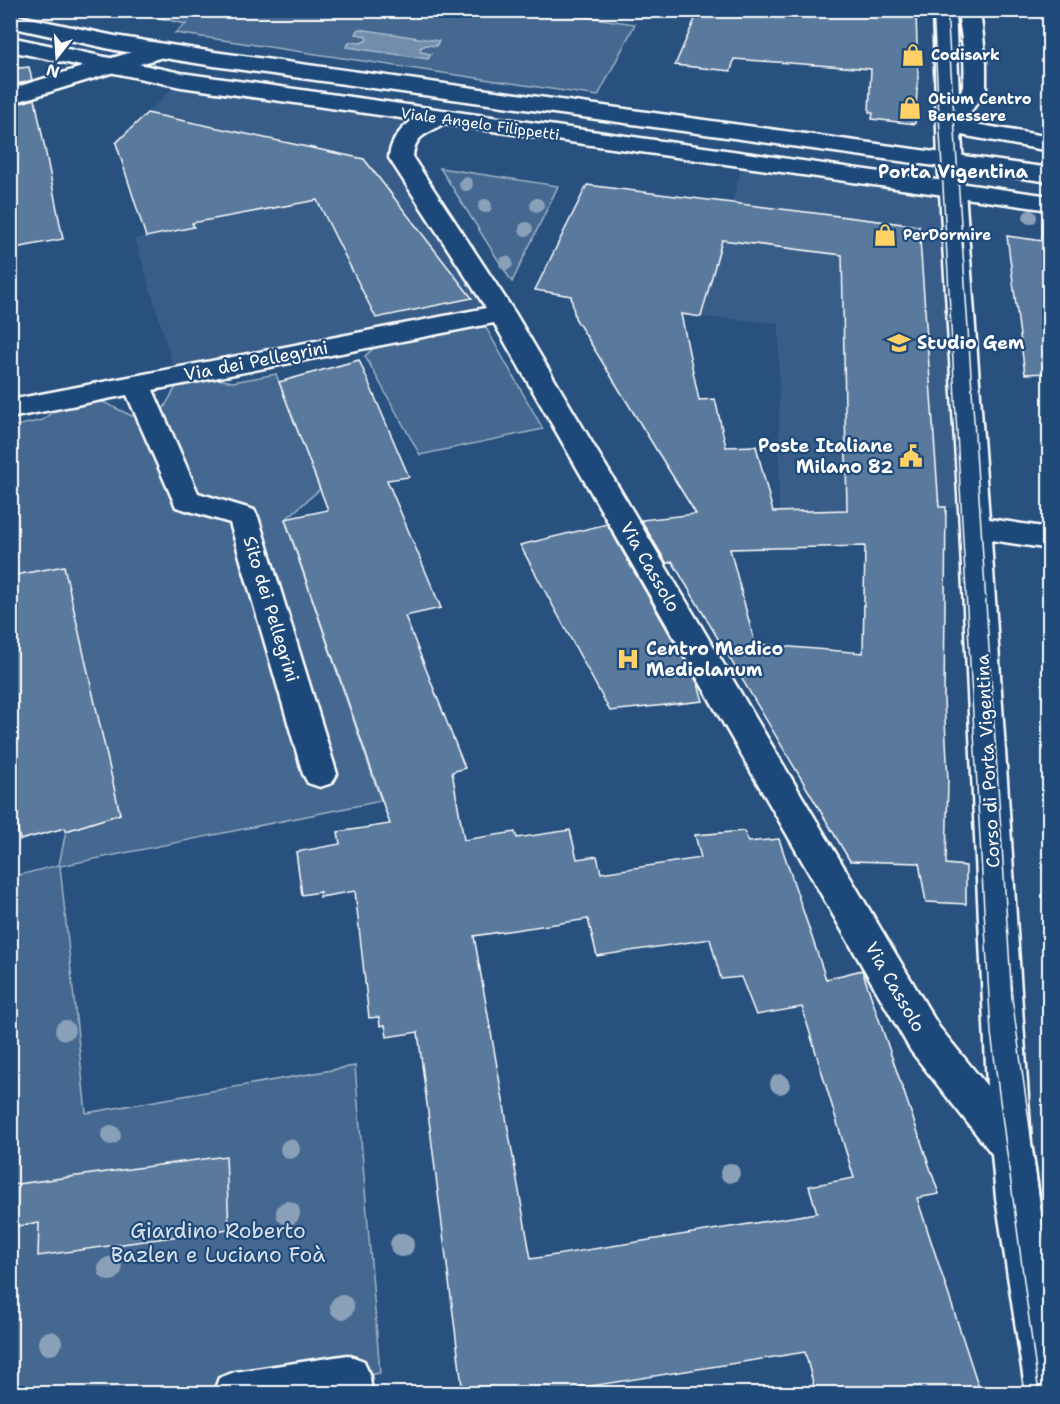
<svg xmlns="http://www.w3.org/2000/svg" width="1060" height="1404" font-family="'Shantell Sans',sans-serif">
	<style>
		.built { fill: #375d88 }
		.green { fill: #446890; stroke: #a2b4c8; stroke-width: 1.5 }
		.water { fill: #718dab; stroke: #aabbcd; stroke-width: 1.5 }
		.building { fill: #5a7a9d; stroke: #fff; stroke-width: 1.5; fill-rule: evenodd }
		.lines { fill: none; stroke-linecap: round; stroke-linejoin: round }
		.minor-casing { stroke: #fff; stroke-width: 5 }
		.major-casing { stroke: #fff; stroke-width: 5 }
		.minor { fill: #1f4a7a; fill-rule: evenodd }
		.major { fill: #1f4a7a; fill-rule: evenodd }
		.tram { stroke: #fff; stroke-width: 1.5 }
		.tree { fill: #8aa0b9 }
		.labels { text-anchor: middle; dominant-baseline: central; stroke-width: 4.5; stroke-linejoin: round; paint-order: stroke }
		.far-poi-label { font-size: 15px; font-weight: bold; fill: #fff; stroke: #1f4a7a; text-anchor: start }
		.far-street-label { font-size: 15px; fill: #fff; stroke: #1f4a7a }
		.far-quarter-label { font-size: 18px; font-weight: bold; fill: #fff; stroke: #1f4a7a }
		.poi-label { font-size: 18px; font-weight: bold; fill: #fff; stroke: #1f4a7a; text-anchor: start }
		.street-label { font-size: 18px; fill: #fff; stroke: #1f4a7a }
		.near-park-label { font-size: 21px; fill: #dae1e9; stroke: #1f4a7a }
	</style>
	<rect width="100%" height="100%" fill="#28517f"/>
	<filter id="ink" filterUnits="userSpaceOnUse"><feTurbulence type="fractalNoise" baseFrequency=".0167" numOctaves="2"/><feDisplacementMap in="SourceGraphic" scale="12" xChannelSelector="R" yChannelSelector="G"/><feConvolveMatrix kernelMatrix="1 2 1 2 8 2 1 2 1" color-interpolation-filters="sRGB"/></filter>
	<g filter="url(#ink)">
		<path class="built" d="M179,82L430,119L397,149L497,311L176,375L135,239L146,236L116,143Z
			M743,162L958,192L979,507L779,512V323L701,317Z"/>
		<path class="green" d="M540,10L635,24L598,96L175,33L186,24L129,11Z
			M440,168L558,186L512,282Z
			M485,326L543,429L420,455L365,356L376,346Z
			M276,374L320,489L285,520L381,801L60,866L86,1113L355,1066L380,1373L364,1376L366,1393H11V877L59,865L66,831L120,814L63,566L15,575L11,578V427L43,420L54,410L101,401L132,416L164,408L177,385L212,378L233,382Z"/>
		<path class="water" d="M359,29L439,41L436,46L426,45L420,48L421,52L431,54L428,59L346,47L350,42L361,43L367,40L366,36L356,34Z"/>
		<path class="building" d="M699,10H875L916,14L918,75L915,124L872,119L873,113L869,112L871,69L734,59L731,71L675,65Z
			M29,67L32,80L10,86V69Z
			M35,99L63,239L10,249V106Z
			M147,113L364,159L472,298L376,318L317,200L192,223L194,227L146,237L116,143Z
			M587,185L919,226L939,507H946L944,699L948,781L946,864L966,866V904L926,902L919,863L850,861L672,561L667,564L641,520L696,514L575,318L571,296L535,290ZM722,240L842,255L847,510L773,512L756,446L726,447L715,399L699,400L681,314L701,317ZM865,546L863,653L755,644L730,549Z
			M1007,236L1050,242V373L1025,374Z
			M359,360L409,477L387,480L441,608L405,616L465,768L452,772L464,840L515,832L517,838L570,830L577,859L597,856L601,873L701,858L695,835L744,831L748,842L779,839L826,979L862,970L939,1194L917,1198L981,1394H816L805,1352L578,1388L579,1394H463L418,1032L387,1037L385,1025L380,1026L379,1017L369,1018L355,891L320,897V892L302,895L296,852L340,844L338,832L390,824L285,519L328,510L279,382ZM588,919L597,956L710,939L721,979L741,977L756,1015L802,1007L854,1178L809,1186L817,1213L531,1259L474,936Z
			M607,524L698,684L703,701L610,711L520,545Z
			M64,566L120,814L66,831L65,828L20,840L10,786V576Z
			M226,1156L229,1229L38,1256L39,1223L10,1227V1185Z"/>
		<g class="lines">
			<g class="minor-casing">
				<path id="minor" d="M933,10H955L959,95C971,79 960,31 958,10H980L986,63V89L964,122L1050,137V151L961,135L989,519L1050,528V549L991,540L1031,1142L1050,1269V1394H1026L996,1198L992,1154L911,1051L494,323L153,390L198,493L254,510L258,517L337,774L332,783L320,787L308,783L303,774L230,523L176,507L127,395L10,418V400L486,308L389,158C390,133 419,107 444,113L448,118C436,135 414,129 413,158L515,313L939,1027L987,1086L960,527L938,160Z
					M158,44L166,46L169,51L166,56L10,104V89Z
					M348,1355L364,1361L370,1377L372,1394H213L219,1378L235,1372Z"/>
			</g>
			<g class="major-casing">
				<path id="major" d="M10,14L115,36L214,52L1050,168V182L214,66L115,50L10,27Z
					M10,37L181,73L1050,196V210L181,87L10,51Z"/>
			</g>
			<use href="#minor" class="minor"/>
			<use href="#major" class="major"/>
			<path class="tram" d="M933,10L991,1033L1039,1394
				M947,10L1012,998L1050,1272"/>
		</g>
		<g class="tree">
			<circle cx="466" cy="184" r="7"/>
			<circle cx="537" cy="205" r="7"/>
			<circle cx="485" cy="206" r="7"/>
			<circle cx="1030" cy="217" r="7"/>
			<circle cx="526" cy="229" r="7"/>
			<circle cx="506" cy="263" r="7"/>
			<circle cx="65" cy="1030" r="10"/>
			<circle cx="780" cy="1084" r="10"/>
			<circle cx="111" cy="1135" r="10"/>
			<circle cx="290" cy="1149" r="10"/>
			<circle cx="730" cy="1173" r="10"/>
			<circle cx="288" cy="1213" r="12"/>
			<circle cx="402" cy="1245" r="12"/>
			<circle cx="110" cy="1269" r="12"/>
			<circle cx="342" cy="1307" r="12"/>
			<circle cx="50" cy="1343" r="12"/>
		</g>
	</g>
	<defs>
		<g id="shop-bare" transform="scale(1.8)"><path d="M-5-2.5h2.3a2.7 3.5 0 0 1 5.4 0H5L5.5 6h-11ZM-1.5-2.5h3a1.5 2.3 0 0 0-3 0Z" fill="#ffd166" stroke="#1f4a7a" stroke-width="2.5" paint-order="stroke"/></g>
		<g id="school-bare" transform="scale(1.8)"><path d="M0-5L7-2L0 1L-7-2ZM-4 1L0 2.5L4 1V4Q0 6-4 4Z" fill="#ffd166" stroke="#1f4a7a" stroke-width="2.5" paint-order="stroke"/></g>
		<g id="civic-bare" transform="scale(1.8)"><path d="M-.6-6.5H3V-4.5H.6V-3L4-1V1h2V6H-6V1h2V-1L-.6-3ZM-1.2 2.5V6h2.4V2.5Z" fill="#ffd166" stroke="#1f4a7a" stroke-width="2.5" paint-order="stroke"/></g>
		<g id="hospital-bare" transform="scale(1.8)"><path d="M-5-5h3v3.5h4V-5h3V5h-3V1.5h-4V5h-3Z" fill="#ffd166" stroke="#1f4a7a" stroke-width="2.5" paint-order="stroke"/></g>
	</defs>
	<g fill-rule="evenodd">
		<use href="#shop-bare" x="913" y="55"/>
		<use href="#shop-bare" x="910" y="108"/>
		<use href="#shop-bare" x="885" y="235"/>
		<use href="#school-bare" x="899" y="343"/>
		<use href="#civic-bare" x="911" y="456"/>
		<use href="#hospital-bare" x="628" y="659"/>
	</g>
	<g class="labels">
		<g class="far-poi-label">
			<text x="931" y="55">Codisark</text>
			<text x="928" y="99">Otium Centro<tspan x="928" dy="17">Benessere</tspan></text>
			<text x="903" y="235">PerDormire</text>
		</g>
		<g class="far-street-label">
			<text transform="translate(480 124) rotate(8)">Viale Angelo Filippetti</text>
		</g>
		<g class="far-quarter-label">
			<text x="953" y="172">Porta Vigentina</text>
		</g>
		<g class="poi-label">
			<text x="917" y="343">Studio Gem</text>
			<text x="893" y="446" text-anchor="end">Poste Italiane<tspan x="893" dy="21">Milano 82</tspan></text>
			<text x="646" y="649">Centro Medico<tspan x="646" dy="21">Mediolanum</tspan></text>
		</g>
		<g class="street-label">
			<text transform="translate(256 361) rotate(-11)">Via dei Pellegrini</text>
			<text transform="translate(650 567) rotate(60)">Via Cassolo</text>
			<text transform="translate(271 609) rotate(73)">Sito dei Pellegrini</text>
			<text transform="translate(988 761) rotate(-93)">Corso di Porta Vigentina</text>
			<text transform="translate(895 987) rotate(60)">Via Cassolo</text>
		</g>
		<g class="near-park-label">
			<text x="218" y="1231">Giardino Roberto<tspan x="218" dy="24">Bazlen e Luciano Foà</tspan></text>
		</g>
	</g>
	<rect width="1060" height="1404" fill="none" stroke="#1f4a7a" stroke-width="36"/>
	<rect x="18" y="18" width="1024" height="1368" fill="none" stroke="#fff" stroke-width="2" filter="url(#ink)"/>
	<g transform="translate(57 57) rotate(197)" stroke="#1f4a7a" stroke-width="4.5" paint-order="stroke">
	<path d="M0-4.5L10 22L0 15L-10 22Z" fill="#ffffff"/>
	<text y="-9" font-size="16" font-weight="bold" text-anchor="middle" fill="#ffffff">N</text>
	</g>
</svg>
